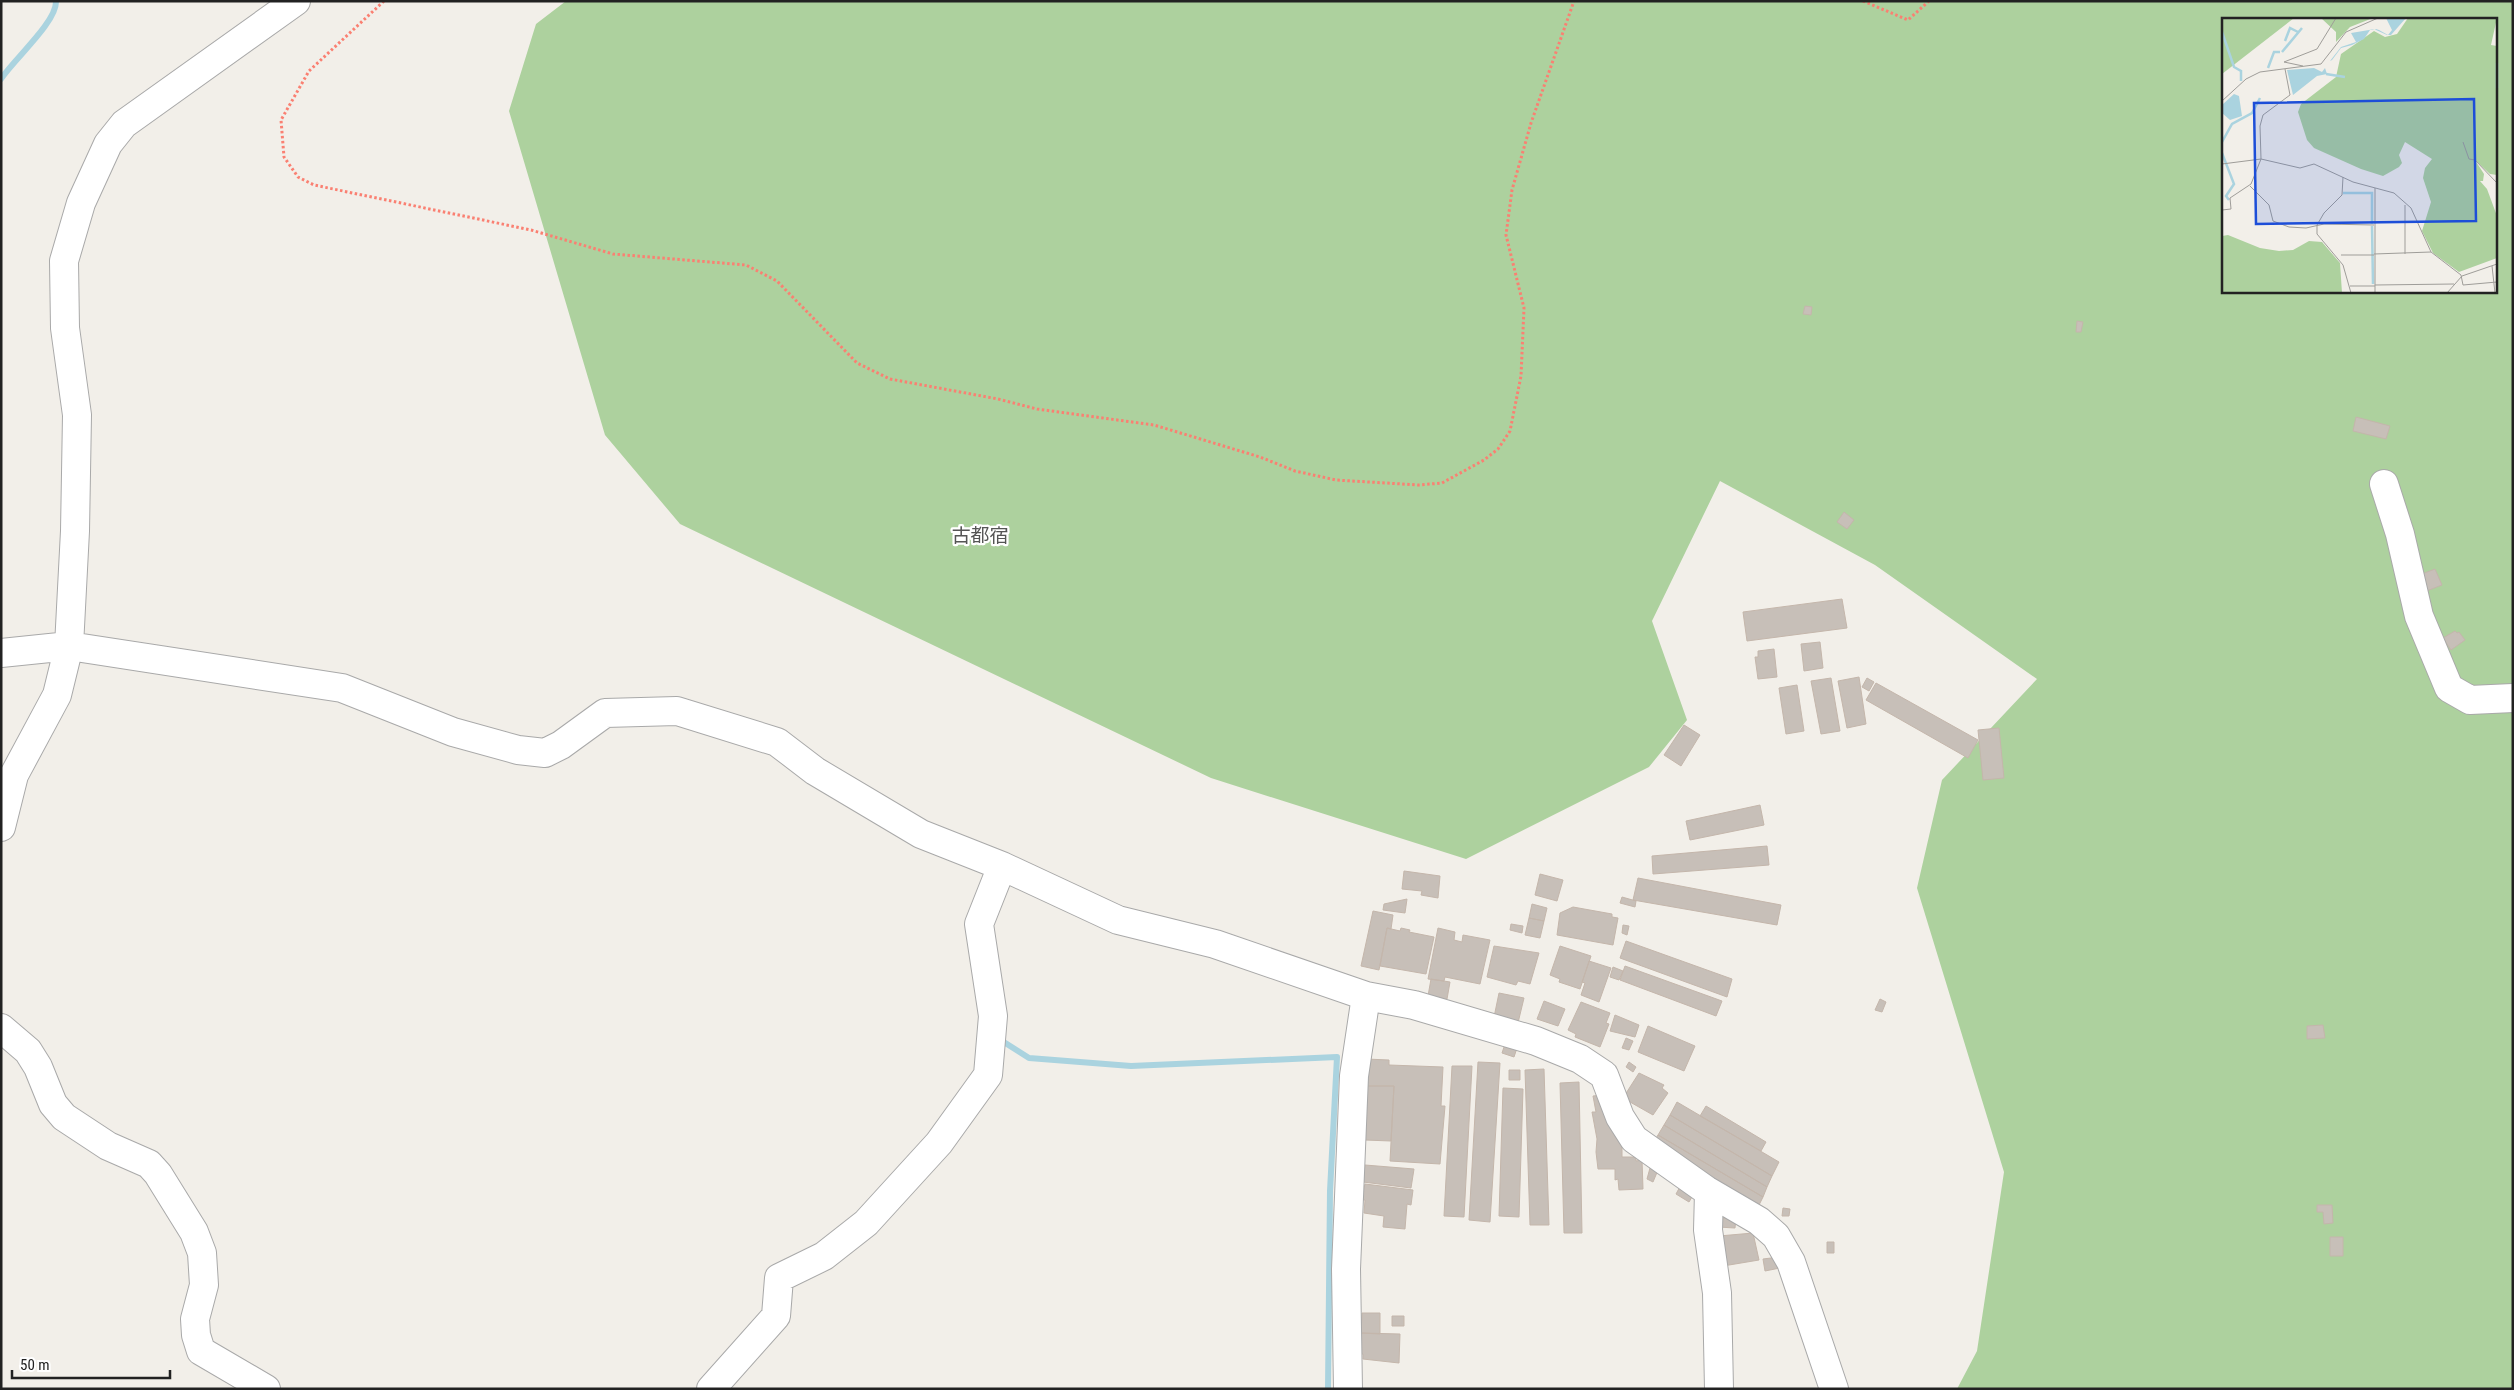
<svg xmlns="http://www.w3.org/2000/svg" width="2514" height="1390" font-family="'Roboto Condensed','Noto Sans JP',sans-serif">
	<style>
		.forest { fill: #add19e; fill-rule: evenodd }
		.lines { fill: none; stroke-linecap: round; stroke-linejoin: round }
		.stream { stroke: #aad3df; stroke-width: 6 }
		.building { fill: #c7bfb8; stroke: #c4b6ab }
		.minor-casing { stroke: #a9a9a9; stroke-width: 30 }
		.path { stroke: #fa8072; stroke-width: 3; stroke-dasharray: 2.5 2.5; stroke-linecap: butt }
		.minor { stroke: #fff; stroke-width: 28 }
		.labels { text-anchor: middle; dominant-baseline: central; stroke-width: 4.5; stroke-linejoin: round; paint-order: stroke }
		.neighbourhood-label { font-size: 19px; fill: #555; stroke: #fff }
		.inset-river { fill: none; stroke: #aad3df; stroke-width: 2.5 }
		.inset-road { fill: none; stroke: #9f9d99; stroke-width: 1 }
		.view { fill: #1d4ed8; fill-opacity: 0.15; stroke: #1d4ed8; stroke-width: 2.5 }
		.inset-edge { fill: none; stroke: #222; stroke-width: 2.5 }
	</style>
	<rect width="100%" height="100%" fill="#f2efe9"/>
	<path class="forest" d="M566,1H2513V1389H1957L1977,1351L2004,1172L1917,888L1942,780L2037,679L1875,565L1720,481L1652,621L1687,720L1649,767L1466,859L1211,778L680,524L605,435L509,111L536,24ZM2223,19H2495V291H2223Z"/>
	<g class="lines">
		<path class="stream" d="M1,79C13,60 57,22 56,1
			M999,1039L1029,1058L1131,1066L1337,1057L1330,1191L1328,1389"/>
	</g>
	<path class="building" d="M1805,306L1812,307L1811,315L1803,314Z
		M2077,321L2083,322L2081,332H2076Z
		M2356,417L2390,426L2386,439L2353,431Z
		M1844,512L1854,520L1847,529L1837,522Z
		M2435,569L2442,585L2419,594L2414,577Z
		M1842,599L1847,628L1747,641L1743,612Z
		M2455,631L2457,633L2459,632L2465,640L2451,650L2443,638Z
		M1820,642L1823,668L1804,671L1801,644Z
		M1774,649L1777,677L1758,679L1755,657H1758V651Z
		M1859,677L1866,724L1847,728L1838,681Z
		M1831,678L1840,731L1821,734L1811,681Z
		M1867,678L1874,682L1869,691L1862,687Z
		M1876,683L1978,740L1968,758L1866,700Z
		M1797,685L1804,731L1786,734L1779,688Z
		M1684,725L1700,735L1681,766L1664,755Z
		M1999,728L2004,778L1983,780L1978,730Z
		M1760,805L1764,825L1690,840L1686,821Z
		M1767,846L1769,865L1653,874L1652,856Z
		M1404,871L1440,876L1438,898L1421,895L1422,891L1402,889Z
		M1540,874L1563,880L1557,901L1535,895Z
		M1638,878L1781,905L1777,925L1633,900Z
		M1622,897L1636,901L1635,907L1620,903Z
		M1407,899L1405,913L1383,910L1384,904Z
		M1532,904L1547,908L1544,921L1529,918Z
		M1573,907L1612,914V917L1618,918L1613,945L1557,935L1560,913Z
		M1373,911L1393,915L1391,929L1387,928L1379,970L1361,966Z
		M1529,918L1544,921L1540,938L1525,935Z
		M1511,924L1523,926L1522,933L1510,930Z
		M1623,925L1629,926L1627,935L1622,933Z
		M1387,928L1400,931L1401,928L1410,930L1409,932L1434,937L1426,974L1380,966Z
		M1438,928L1455,932L1454,940L1462,942L1463,935L1490,940L1480,984L1445,977L1444,981L1428,979Z
		M1626,941L1732,979L1727,997L1620,958Z
		M1494,946L1539,953L1530,984L1518,981L1516,985L1487,977Z
		M1560,946L1591,956L1580,989L1559,982L1560,979L1550,975Z
		M1589,961L1611,968L1599,1002L1581,995L1585,983L1582,982Z
		M1625,966L1722,1001L1716,1016L1620,980Z
		M1613,967L1623,971L1619,980L1610,977Z
		M1431,979L1450,982L1447,999L1428,996Z
		M1499,993L1524,998L1517,1027L1493,1022Z
		M1880,999L1886,1002L1882,1012L1875,1010Z
		M1544,1001L1565,1009L1558,1026L1537,1019Z
		M1581,1002L1610,1013L1606,1023L1609,1024L1600,1047L1575,1037L1576,1034L1568,1030Z
		M1615,1015L1639,1025L1635,1037L1610,1031Z
		M2323,1025L2325,1038L2307,1039V1026Z
		M1648,1026L1695,1046L1684,1071L1638,1052Z
		M1626,1038L1633,1041L1629,1050L1622,1048Z
		M1505,1044L1517,1048L1514,1057L1502,1053Z
		M1366,1059L1389,1060V1065L1443,1067L1441,1106H1445L1440,1164L1390,1161L1394,1086H1365Z
		M1478,1062L1500,1063L1490,1222L1469,1220Z
		M1629,1062L1636,1067L1633,1072L1626,1067Z
		M1452,1066H1472L1464,1217L1444,1216Z
		M1544,1069L1549,1225H1530L1525,1070Z
		M1509,1070H1520V1080H1509Z
		M1639,1073L1664,1085L1662,1088L1668,1093L1653,1115L1623,1098Z
		M1579,1082L1582,1233H1564L1560,1083Z
		M1367,1086H1394L1391,1141L1365,1140Z
		M1503,1088L1523,1089L1519,1217L1499,1216Z
		M1603,1095L1622,1139V1157H1636V1161L1642,1160L1643,1189L1619,1190L1618,1179L1615,1180V1169H1598L1596,1152L1597,1139L1592,1112H1596L1593,1096Z
		M1677,1102L1779,1162L1772,1176L1670,1115Z
		M1706,1106L1766,1142L1761,1151L1700,1116Z
		M1670,1115L1772,1176L1767,1187L1664,1125Z
		M1664,1125L1767,1187L1763,1197L1658,1135Z
		M1658,1135L1763,1197L1758,1207L1652,1144Z
		M1365,1165L1414,1169L1411,1188L1363,1182Z
		M1650,1168L1658,1170L1653,1182L1647,1179Z
		M1682,1183L1695,1192L1689,1202L1676,1194Z
		M1365,1184L1413,1190L1411,1205L1407,1204L1405,1229L1383,1227L1384,1216L1364,1213L1365,1200H1361Z
		M2317,1205H2332L2333,1223L2324,1224L2323,1212H2317Z
		M1783,1208L1790,1209L1789,1216H1782Z
		M1718,1218H1736L1735,1228L1718,1227Z
		M1753,1233L1759,1260L1723,1266L1719,1236Z
		M2330,1237H2343V1256H2330Z
		M1827,1242H1834V1253H1827Z
		M1779,1257L1780,1268L1765,1271L1763,1259Z
		M1362,1313H1380V1334L1361,1333Z
		M1392,1316H1404V1326H1392Z
		M1361,1333L1400,1334L1399,1363L1363,1359V1354H1360Z"/>
	<g class="lines">
		<g class="minor-casing">
			<path id="minor" d="M2384,484L2400,534L2419,616L2449,688L2470,700L2513,698
				M1,653L69,646L342,688L453,732L518,750L545,753L561,745L605,713L677,711L777,742L815,771L921,834L1002,866L1118,920L1215,944L1366,996L1414,1005L1536,1041L1580,1059L1604,1075L1620,1117L1634,1139L1706,1190L1759,1221L1776,1236L1791,1262L1834,1389
				M1,827L14,775L57,695L69,646L75,531L77,415L65,328L64,261L81,203L108,144L124,124L296,1
				M1,1028L28,1051L38,1067L53,1104L64,1117L108,1146L149,1164L158,1174L194,1232L202,1253L204,1285L195,1319L196,1335L201,1351L266,1389
				M1709,1192L1708,1230L1717,1293L1719,1389
				M711,1389L776,1316L779,1278L824,1256L866,1223L939,1143L988,1075L993,1016L979,924L1002,866
				M1348,1389L1346,1269L1354,1076L1366,996"/>
		</g>
		<path class="path" d="M384,1L309,71L281,120L284,157L298,177L314,185L531,230L613,254L746,265L777,281L857,363L890,379L998,399L1037,409L1154,425L1260,457L1295,471L1336,480L1419,485L1442,483L1484,460L1498,449L1510,431L1521,376L1524,308L1506,235L1512,190L1531,123L1574,1
			M1863,1L1908,20L1929,1"/>
		<use href="#minor" class="minor"/>
	</g>
	<g class="labels">
		<g class="neighbourhood-label">
			<text x="980" y="535">古都宿</text>
		</g>
	</g>
	<g transform="translate(2222 18)">
		<rect width="275" height="275" fill="#f2efe9"/>
		<path d="M0,0H72L0,56ZM99,0H151L128,9L114,24V14ZM186,0H275L269,27L275,28V157L268,156L253,142L262,156L261,163H258L265,171L275,198V240L237,254L211,235L200,213L209,184L201,160L203,150L210,141L183,124L177,137L180,145L177,149L161,158L139,151L92,130L85,122L76,94L79,86L114,59L119,36L152,13L163,19L175,16ZM6,217L38,230L57,233L71,232L87,223L100,224L118,245L120,275H0V218Z" fill="#add19e"/>
		<path d="M164,0H184L169,17H165L154,12L153,11L150,12H148L142,21L130,27L119,30L110,42L108,43L119,29L134,24L129,15L153,11H154L157,12L166,17L170,12ZM92,50L100,54L103,50L105,56L95,58L71,77L65,52ZM12,76L17,78L20,98L8,102L0,95V87Z" fill="#aad3df"/>
		<path class="inset-river" d="M0,14L12,49L19,53V63M63,23L68,10L76,14M60,34L80,10M275,45V70M46,50L52,34H58M104,56L123,59M0,124L10,106L30,95L38,80M0,135L12,166L4,178L7,182M121,175H150V206M150,208L151,266"/>
		<path class="inset-road" d="M81,48L62,44L95,31L114,0M0,83L24,61L38,54L99,46L124,14L156,0M241,124L247,141L253,142L275,165M0,146L39,141L78,150L92,146L131,164L172,175L189,190L209,234M121,159L120,177L102,195L95,207V216L121,247L129,275M28,168L47,187L51,203L67,209L84,210L102,206L152,207M153,170V275M0,192L9,191L8,180L29,166L39,141L38,108L41,97L68,77L63,51M152,236L209,234L239,257L241,267L275,264M183,236V187M119,237H152M270,248L273,275M153,267L232,266M128,268H153M225,275L240,258L275,246"/>
		<path class="view" d="M252,81L254,203L34,206L32,85Z"/>
		<rect width="275" height="275" class="inset-edge"/>
	</g>
	<rect width="2514" height="1390" fill="none" stroke="#222222" stroke-width="5"/>
	<path d="M12 1370v8h158v-8" fill="none" stroke="#222222" stroke-width="2.5"/>
	<text x="20" y="1370" font-size="15" fill="#222222" stroke="#ffffff" stroke-width="4" paint-order="stroke">50 m</text>
</svg>
